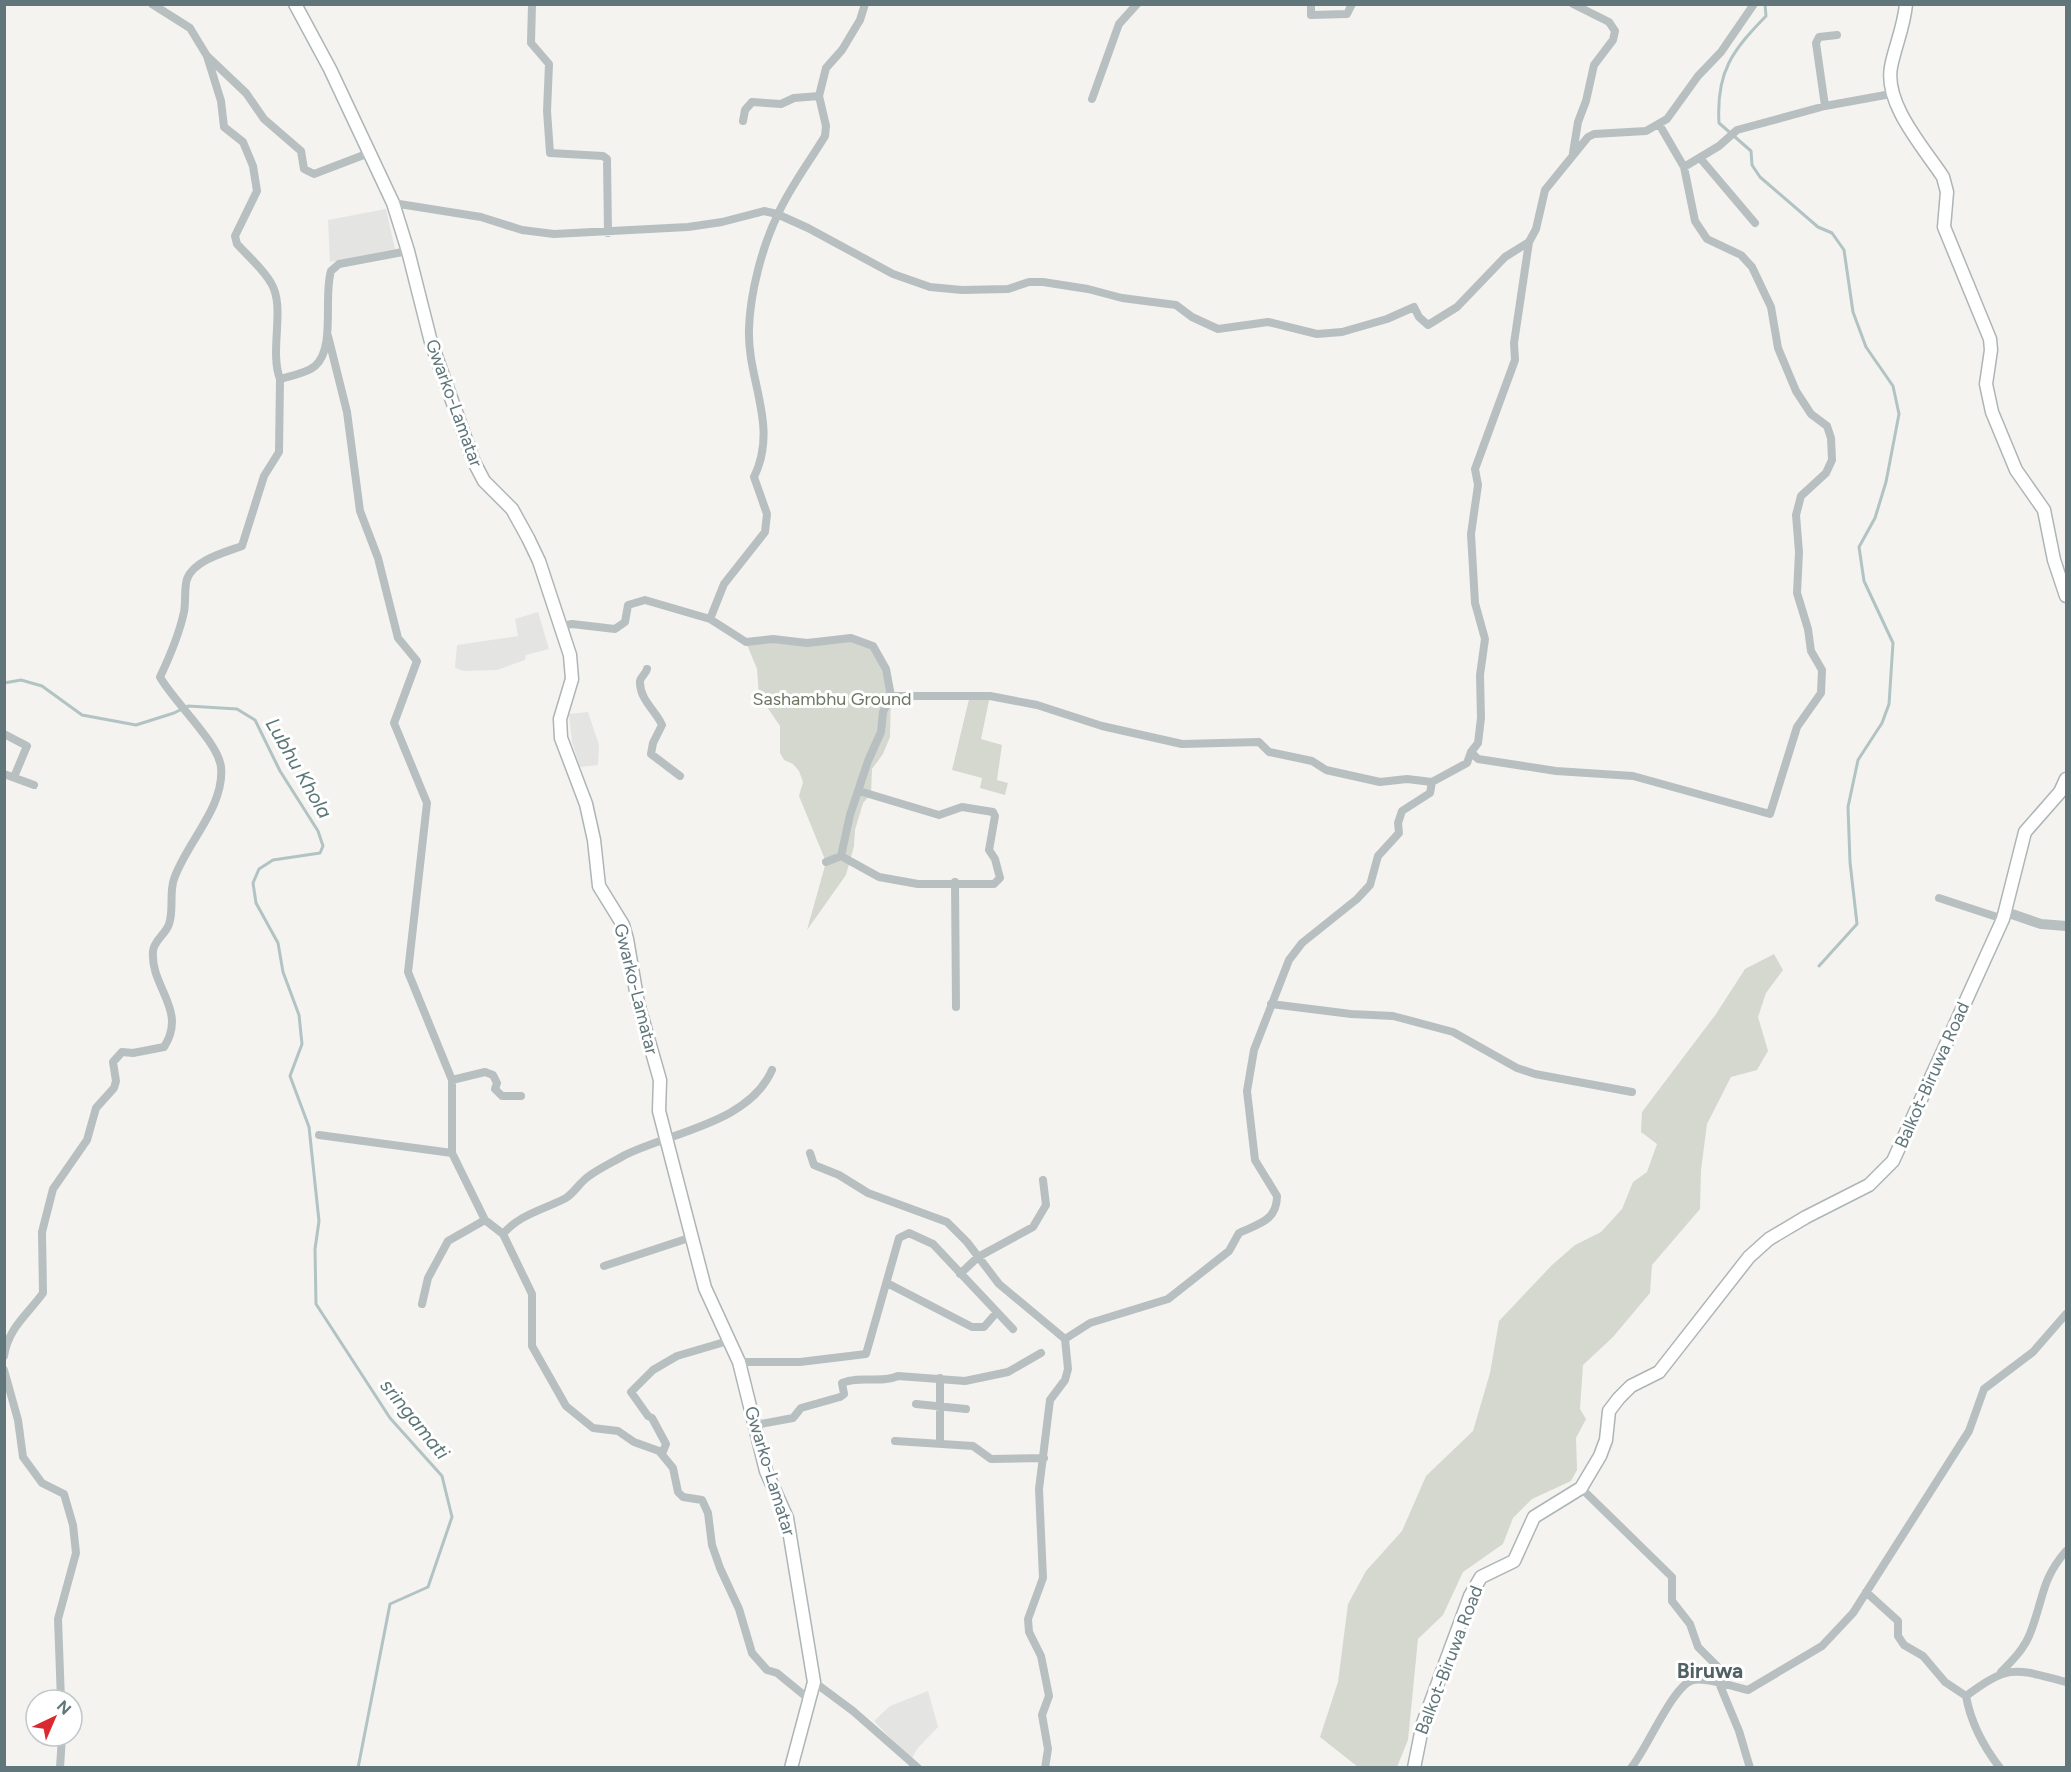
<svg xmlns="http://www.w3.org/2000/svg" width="2071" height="1772" font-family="Figtree,sans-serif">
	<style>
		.built { fill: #e4e4e3 }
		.green { fill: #d5d8cf }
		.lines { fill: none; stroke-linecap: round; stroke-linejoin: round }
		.stream { stroke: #b1c3c3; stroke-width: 3 }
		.secondary-casing { stroke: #adb5b7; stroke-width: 15 }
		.minor { stroke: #b8bfc0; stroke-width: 8 }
		.tertiary { stroke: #b8bfc0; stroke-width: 10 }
		.secondary { stroke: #fff; stroke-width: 12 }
		.labels { text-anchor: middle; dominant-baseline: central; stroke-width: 6; stroke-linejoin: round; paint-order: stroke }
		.street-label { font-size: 18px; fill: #60767a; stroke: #fff }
		.park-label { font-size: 18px; fill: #6c7762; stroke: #fff }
		.water-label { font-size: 20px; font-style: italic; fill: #5a7676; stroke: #fff }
		.quarter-label { font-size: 21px; font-weight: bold; fill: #516265; stroke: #fff }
	</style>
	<rect width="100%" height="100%" fill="#f4f3f0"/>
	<path class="built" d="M386,209L395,249L330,262L328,220Z
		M538,612L549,649L526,655L525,660L497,670L464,671L455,668L457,645L518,636L515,619Z
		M588,712L599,745L598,765L580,767L572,742L569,714Z
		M928,1691L938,1727L917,1749L911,1760L874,1721L890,1706Z"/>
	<path class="green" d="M851,638L873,646L891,690L890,737L883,754L872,769L871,794L863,803L855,830L854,846L846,875L807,930L826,862L799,796L803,782L799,771L793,764L784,760L780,753V726L759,695L757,669L746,642L807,643Z
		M970,695L990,696L981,739L1002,745L997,780L1008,783L1005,795L980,788L982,778L952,770Z
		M1774,954L1783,970L1766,993L1758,1017L1768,1051L1757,1070L1731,1077L1707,1124L1701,1170L1700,1209L1652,1265L1650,1293L1613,1337L1583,1365L1580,1409L1586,1419L1576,1438L1577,1470L1571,1481L1532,1499L1513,1518L1503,1544L1463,1572L1443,1615L1418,1639L1408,1740L1397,1767H1358L1320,1737L1338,1682L1348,1604L1366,1571L1402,1531L1426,1476L1473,1431L1490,1373L1499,1321L1552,1265L1575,1245L1601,1232L1622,1209L1633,1182L1647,1172L1657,1144L1641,1132L1642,1112L1716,1014L1745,969Z"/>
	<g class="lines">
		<path class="stream" d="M1765,4L1766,16C1732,51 1716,72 1719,123L1751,151L1752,165L1760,177L1818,227L1832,233L1844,250L1853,312L1866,347L1893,386L1899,414L1886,482L1875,518L1859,547L1864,581L1893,643L1889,704L1882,723L1858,760L1848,807L1850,862L1857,924L1819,966
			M4,683L21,680L42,686L82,715L136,725L174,713L188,706L237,709L255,720L280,771L318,831L323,846L320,853L273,860L259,869L253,883L256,903L278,943L283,972L299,1015L302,1044L290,1076L309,1127L319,1221L315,1249L316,1304L390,1418L442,1476L452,1517L428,1587L390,1604L358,1768"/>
		<g class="secondary-casing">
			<path id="secondary" d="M295,4L330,69L393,203L408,251L431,342L474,462L484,481L512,509L528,538L539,561L570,655L572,679L560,719L561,738L586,804L594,840L599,886L623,925L627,939L638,1003L660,1080L659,1111L705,1288L739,1362L766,1471L787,1518L814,1682L791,1768
				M1906,4C1904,27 1895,46 1891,67C1884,104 1924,148 1943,177L1947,192L1944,227L1990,339L1991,350L1986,384L1992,412L2016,470L2044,510L2054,560L2066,596
				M1414,1768L1423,1723L1470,1596L1481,1577L1514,1561L1534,1517L1581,1488L1600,1456L1606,1440L1609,1411L1619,1398L1631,1386L1659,1372L1749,1257L1769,1239L1806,1217L1869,1185L1893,1161L2003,919L2025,832L2060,792L2066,779"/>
		</g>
		<path class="minor" d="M152,4L190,28L207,56L246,93L264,119L301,151L304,169L314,174L369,153
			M532,4L531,43L549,64L547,111L550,153L603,156L607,159L608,233
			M1311,4V15L1347,14L1352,4
			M207,56L221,101L224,127L243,142L253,166L257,191L235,236L237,244C248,256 263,269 271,283C286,307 269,350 280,379
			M1092,99L1119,24L1137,4
			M1825,106L1816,43L1819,37L1837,35
			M743,121L745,110L752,102L781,104L794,98L819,96
			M1573,153L1578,122L1586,101L1594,65L1613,40L1615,31L1609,22L1573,4
			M1700,158L1755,223
			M1684,167L1719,146L1737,130L1825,106L1891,94
			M393,203L481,217L522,230L554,234L688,227L722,222L764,211L777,214L808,228L893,274L930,287L962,290L1008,289L1029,282H1043L1088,289L1122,298L1176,305L1192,317L1218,329L1268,322L1317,334L1342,332L1387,319L1414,307L1419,317L1428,325L1457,307L1505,257L1529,242L1536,229L1545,190L1588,137L1594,134L1646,131L1667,119L1698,76L1721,52L1754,4
			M328,336L347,412L360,511L378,558L398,638L417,661L394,723L427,803L408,972L452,1080V1153L485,1220L503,1234L532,1294V1346L566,1406L593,1428L618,1431L634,1442L659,1451L673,1468L678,1492L683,1497L702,1500L708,1513L712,1545L720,1568L739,1609L752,1653L767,1670L777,1673L810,1700
			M710,619L746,642L773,639L807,643L851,638L873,646L886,669L891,696H990L1037,705L1102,726L1182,744L1259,742L1269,752L1312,761L1326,770L1380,782L1407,779L1432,782L1467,763L1471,752L1478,759L1556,771L1633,776L1770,814L1797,727L1821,693L1822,670L1811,651L1808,629L1797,593L1799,552L1796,515L1801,496L1826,473L1832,460L1831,438L1827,426L1811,414L1796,391L1778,348L1771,307L1752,267L1741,255L1707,239L1695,221L1684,167L1659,124
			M561,626L572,624L615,629L625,622L628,605L645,600L710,619L724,584L765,532L767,514L754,477C779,426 747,380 749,329C750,293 762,247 778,214C790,187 810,161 825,136L826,126L819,96L826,68L842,50L860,20L865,4
			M647,669C646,674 641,676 640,681C639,699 656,711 662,725L653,743L651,754L680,776
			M4,734L27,746L14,777
			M1471,752L1478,743L1481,718L1480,675L1485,639L1475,603L1471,534L1478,485L1475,469L1515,360L1514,343L1529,242
			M4,774L34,785
			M841,856L879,877L918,884H994L1000,878L995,859L989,850L995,816L993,812L962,807L939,815L859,791
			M826,862L841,856L850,815L868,761L881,732L883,712L891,696
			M955,882L956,1007
			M1939,898L2003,919
			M1271,1004L1351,1014L1393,1016L1453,1032L1517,1068L1535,1074L1632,1092
			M452,1080L485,1072L493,1075L497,1083L495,1089L502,1096H521
			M319,1135L452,1153
			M810,1153L814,1165L839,1175L868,1193L947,1222L967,1242L999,1284L1065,1339
			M503,1234C520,1214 543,1210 566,1198C575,1192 580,1182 589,1176C600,1168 613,1162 625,1155C671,1132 749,1123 772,1070
			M604,1266L692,1237
			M960,1274L978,1257L1033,1227L1046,1205L1043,1180
			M887,1283L972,1327H984L997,1312
			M422,1304L428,1278L448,1241L485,1220
			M4,1356C8,1328 28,1314 43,1293L42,1232L53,1189L87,1140L96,1108L114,1088L116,1081L113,1062L122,1052L133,1053L164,1047C188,1010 150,987 153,951C154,940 166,934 169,924C174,910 169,893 174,879C186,843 225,807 221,767C218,742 174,702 160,677C170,656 179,635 184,612C186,602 184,588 187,579C194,560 226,552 242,546L264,476L279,452L280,379C291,376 307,373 315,366C336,348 323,297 331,271L339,264L408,251
			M739,1362H800L866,1354L899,1238L909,1233L933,1244L1013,1329
			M4,1370L18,1420L23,1457L42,1483L64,1494L73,1525L76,1553L58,1619L61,1700
			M916,1404L966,1409
			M755,1425L793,1418L801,1408L840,1397L844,1394L842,1383C861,1375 880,1384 898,1376L965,1381L1008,1372L1041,1353
			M895,1441L973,1446L991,1459L1044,1458
			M940,1443V1378
			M662,1454L666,1444L652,1418L648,1416L631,1392L653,1370L677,1356L728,1341
			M1581,1488L1672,1577V1601L1690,1624L1698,1647L1720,1669L1719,1683L1739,1731L1750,1768
			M1866,1592L1898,1621V1636L1904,1645L1923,1656L1945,1682L1966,1696
			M2001,1672C2013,1660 2025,1648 2031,1631C2044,1597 2041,1580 2066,1551
			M814,1682L853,1711L918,1768
			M60,1768L62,1736
			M1045,1768L1048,1749L1042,1715L1049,1696L1041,1656L1029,1632L1028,1619L1043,1578L1039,1489L1050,1400L1065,1380L1068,1369L1065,1339L1090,1323L1168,1299L1229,1251L1239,1233C1258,1224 1277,1221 1277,1196L1255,1160L1247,1091L1254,1050L1289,960L1302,943L1357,899L1370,885L1378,856L1399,833L1398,823L1402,811L1430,793L1432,782
			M1631,1768C1647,1749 1673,1685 1693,1680C1706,1677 1735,1687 1748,1690L1822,1646L1853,1613L1969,1431L1984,1389L2033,1352L2066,1314
			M2000,1768C1983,1746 1971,1724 1966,1696C2010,1663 2016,1669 2066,1682"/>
		<path class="tertiary" d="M2006,912L2041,924L2066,926"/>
		<use href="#secondary" class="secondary"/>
	</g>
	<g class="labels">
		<g class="street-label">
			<text transform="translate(454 403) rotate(70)">Gwarko-Lamatar</text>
			<text transform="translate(636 989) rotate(76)">Gwarko-Lamatar</text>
			<text transform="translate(1932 1075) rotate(-66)">Balkot-Biruwa Road</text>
			<text transform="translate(770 1471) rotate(73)">Gwarko-Lamatar</text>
			<text transform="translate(1449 1660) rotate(-69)">Balkot-Biruwa Road</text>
		</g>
		<g class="park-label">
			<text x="832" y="699">Sashambhu Ground</text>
		</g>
		<g class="water-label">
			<text transform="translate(299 768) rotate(60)">Lubhu Khola</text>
			<text transform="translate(415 1419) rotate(51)">sringamati</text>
		</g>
		<g class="quarter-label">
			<text x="1710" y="1670">Biruwa</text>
		</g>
	</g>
	<rect width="2071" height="1772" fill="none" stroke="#60767a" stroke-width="12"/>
	<g transform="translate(54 1718) rotate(44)"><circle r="28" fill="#ffffff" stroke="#bfc8ca" stroke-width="1.5"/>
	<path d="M0-4.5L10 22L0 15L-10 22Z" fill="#da2931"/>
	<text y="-9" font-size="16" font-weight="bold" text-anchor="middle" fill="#60767a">N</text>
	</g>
</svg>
